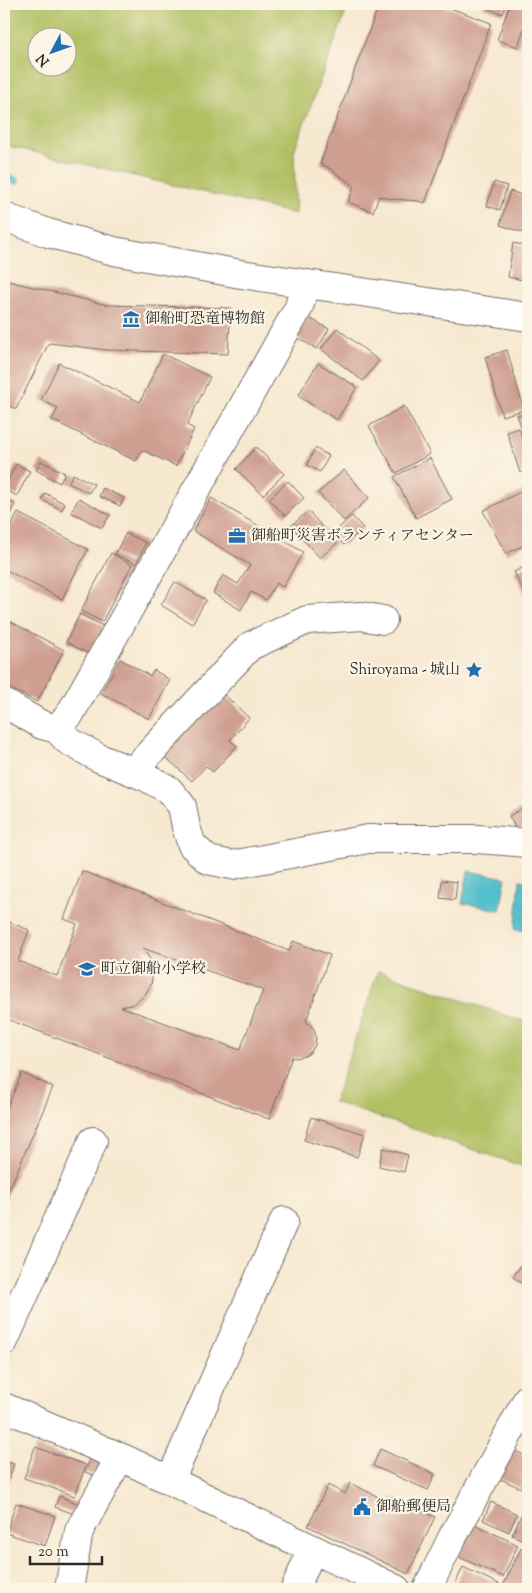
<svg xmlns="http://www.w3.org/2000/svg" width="532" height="1593" font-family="'Sorts Mill Goudy','Noto Serif JP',serif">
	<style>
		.green { fill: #b1c063; stroke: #6e7647; fill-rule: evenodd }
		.water { fill: #52bfcc; stroke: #3e757c }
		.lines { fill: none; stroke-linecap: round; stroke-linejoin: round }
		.stream { stroke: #52bfcc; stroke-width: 8 }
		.building { fill: #ce9e90; fill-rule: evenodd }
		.minor-casing { stroke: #726d65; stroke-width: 30 }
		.minor { stroke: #fff; stroke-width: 28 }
		.labels { text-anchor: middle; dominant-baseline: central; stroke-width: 4.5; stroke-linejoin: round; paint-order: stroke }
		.poi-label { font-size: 15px; fill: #2b2b2b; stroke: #fcf5e5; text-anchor: start }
	</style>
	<rect width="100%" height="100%" fill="#fcf5e5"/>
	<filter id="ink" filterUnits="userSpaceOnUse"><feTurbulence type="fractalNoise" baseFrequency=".02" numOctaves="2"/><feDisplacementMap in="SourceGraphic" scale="10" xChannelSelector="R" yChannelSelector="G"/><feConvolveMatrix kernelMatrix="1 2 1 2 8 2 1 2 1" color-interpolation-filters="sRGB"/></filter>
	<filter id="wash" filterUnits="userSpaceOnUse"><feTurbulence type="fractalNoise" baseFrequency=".0096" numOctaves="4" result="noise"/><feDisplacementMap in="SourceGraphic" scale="20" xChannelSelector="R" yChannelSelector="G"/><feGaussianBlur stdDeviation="1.12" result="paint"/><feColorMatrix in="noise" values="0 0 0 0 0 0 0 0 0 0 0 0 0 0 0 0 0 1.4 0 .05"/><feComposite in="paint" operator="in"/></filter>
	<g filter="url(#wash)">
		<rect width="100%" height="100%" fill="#f7e8d0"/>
		<path class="green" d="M4,4H337L347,9L294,151L296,214L4,145ZM38,38H68V68H38Z
			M378,971L528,1023V1168L334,1102Z"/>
		<path class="water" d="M468,871L506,878L500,910L462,903Z
			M520,880L528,881V931L515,930Z"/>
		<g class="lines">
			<path class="stream" d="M4,176L16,181"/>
		</g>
		<g id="blocks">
			<path class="building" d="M379,4H439L491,23L425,203L418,201L393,199L379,196L373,212L348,202L354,186L326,166L320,164Z
				M484,4H506L503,14L483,7Z
				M510,4H528V16L518,47L497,40Z
				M494,182L507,186L500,210L487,206Z
				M510,191L528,197V234L500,225Z
				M513,243L528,246V281L508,277Z
				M4,280L107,305L231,308L228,354L107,350L49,343L16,409L4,404Z
				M308,317L329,329L317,349L296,337Z
				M337,328L379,361L363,381L321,349Z
				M507,350L524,410L502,416L485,357Z
				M163,354L210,377L187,425L194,429L176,466L142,450L136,461L52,420L58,408L41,400L59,363L140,402Z
				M318,363L357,387L337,420L298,396Z
				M404,406L430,454L396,473L369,426Z
				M528,412V445L517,415Z
				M519,428L528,454V470L520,473L507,432Z
				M256,447L284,474L263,495L236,469Z
				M315,448L329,456L320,472L307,465Z
				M430,458L452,499L416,518L394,477Z
				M41,461L65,473L60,483L36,470Z
				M16,464L30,471L17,496L4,489Z
				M344,470L369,498L344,521L318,493Z
				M73,474L94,484L89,493L68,483Z
				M288,481L304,498L285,516L269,499Z
				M103,488L124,498L120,506L99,496Z
				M528,488V543L506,554L483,511Z
				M45,493L65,504L62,510L42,500Z
				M79,498L110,515L102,528L71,512Z
				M211,498L303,552L283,587L276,583L266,600L251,592L241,610L213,593L223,575L238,584L250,565L193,531Z
				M4,499L15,504L6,521L4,520Z
				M308,511L337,543L320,558L291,526Z
				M18,513L88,549L62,599L4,569V540Z
				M352,516L363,528L344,545L333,533Z
				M126,533L146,543L136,564L115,554Z
				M111,553L132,565L102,622L81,611Z
				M528,565V600L514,572Z
				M175,582L206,600L192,624L161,605Z
				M80,614L103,626L89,654L66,642Z
				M4,618L64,650L37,702L4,685Z
				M120,659L150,676L154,670L170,680L149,719L101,693Z
				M218,689L249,718L230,740L237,746L213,772L206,766L192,781L161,753Z
				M528,805V825L517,831L509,816Z
				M82,871L289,951L293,941L330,955L306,1021L314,1029L316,1037L315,1045L311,1052L305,1056L297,1058L292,1057L269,1119L4,1018V920L29,930L18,961L57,976L77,924L64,919ZM142,948L263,990L240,1050L121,1007L134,1004L144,996L151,985L153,972L150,959Z
				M442,880L457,882L455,900L440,898Z
				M22,1073L53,1087L4,1202V1115Z
				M311,1117L365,1134L357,1157L304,1140Z
				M383,1148L408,1155L404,1172L379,1166Z
				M528,1255V1288L513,1277Z
				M35,1447L86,1465L75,1496L24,1478Z
				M380,1449L435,1474L428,1490L373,1466Z
				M513,1450L528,1457V1472L521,1488L500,1479Z
				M92,1455L103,1460L96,1476L85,1472Z
				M4,1461L14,1464L5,1493H4Z
				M528,1482V1494L524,1492Z
				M350,1483L389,1502L392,1497L435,1517L408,1574L308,1526L328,1485L345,1494Z
				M59,1496L81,1505L77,1515L55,1507Z
				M491,1502L517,1514L509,1532L483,1520Z
				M16,1503L55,1516L45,1546L6,1533Z
				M522,1513L528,1516V1542L512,1535Z
				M474,1524L518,1545L503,1577L459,1557Z
				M521,1548L528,1552V1589H453L463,1567L503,1586Z"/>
		</g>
	</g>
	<g filter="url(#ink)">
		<use href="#blocks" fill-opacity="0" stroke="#726d65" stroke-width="1"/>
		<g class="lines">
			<g class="minor-casing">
				<path id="minor" d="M4,217L48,233L114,251L241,274L528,317
					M4,703L42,725L57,729L67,740L99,758L146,777L169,790L182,806L186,827L192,845L208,860L232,865L368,839H477L528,843
					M57,729L70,714L299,307L305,284
					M133,771L250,646L307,620L361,616L383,620
					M4,1341L93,1141
					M4,1407L127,1460L396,1589
					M170,1481L284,1221
					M69,1589L79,1531L120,1457
					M295,1589L312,1550
					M427,1589L452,1538L528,1398"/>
			</g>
			<use href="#minor" class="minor"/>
		</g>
	</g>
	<defs>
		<g id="museum-bare" transform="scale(1.35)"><path d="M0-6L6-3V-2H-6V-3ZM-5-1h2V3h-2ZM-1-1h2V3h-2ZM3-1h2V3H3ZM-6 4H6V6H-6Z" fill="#1f6fb2" stroke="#fcf5e5" stroke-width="2.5" paint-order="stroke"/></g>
		<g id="office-bare" transform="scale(1.35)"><path d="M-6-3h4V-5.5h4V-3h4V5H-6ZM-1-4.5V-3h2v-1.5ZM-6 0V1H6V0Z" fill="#1f6fb2" stroke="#fcf5e5" stroke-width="2.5" paint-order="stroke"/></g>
		<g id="sight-bare" transform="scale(1.35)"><path d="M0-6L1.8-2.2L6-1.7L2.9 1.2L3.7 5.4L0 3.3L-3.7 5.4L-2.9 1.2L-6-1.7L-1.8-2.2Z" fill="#1f6fb2" stroke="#fcf5e5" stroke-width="2.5" paint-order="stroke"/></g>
		<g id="school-bare" transform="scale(1.35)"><path d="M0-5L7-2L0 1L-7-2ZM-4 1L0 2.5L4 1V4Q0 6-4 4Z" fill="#1f6fb2" stroke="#fcf5e5" stroke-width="2.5" paint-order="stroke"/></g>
		<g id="civic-bare" transform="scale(1.35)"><path d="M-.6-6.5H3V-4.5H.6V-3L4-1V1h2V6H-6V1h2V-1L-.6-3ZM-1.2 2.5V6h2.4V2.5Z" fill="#1f6fb2" stroke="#fcf5e5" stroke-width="2.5" paint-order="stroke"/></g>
	</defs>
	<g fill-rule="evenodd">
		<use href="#museum-bare" x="131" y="319"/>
		<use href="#office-bare" x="237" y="536"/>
		<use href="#sight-bare" x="474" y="670"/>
		<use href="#school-bare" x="87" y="969"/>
		<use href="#civic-bare" x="362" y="1507"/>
	</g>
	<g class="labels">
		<g class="poi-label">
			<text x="145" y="319">御船町恐竜博物館</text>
			<text x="251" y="536">御船町災害ボランティアセンター</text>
			<text x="460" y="670" text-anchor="end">Shiroyama - 城山</text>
			<text x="101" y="969">町立御船小学校</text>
			<text x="376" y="1507">御船郵便局</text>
		</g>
	</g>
	<rect width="532" height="1593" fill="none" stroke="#fcf5e5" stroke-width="20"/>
	<g transform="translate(52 52) rotate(229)"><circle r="24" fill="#fcf5e5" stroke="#a8a49b"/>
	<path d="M0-4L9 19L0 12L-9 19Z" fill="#1f6fb2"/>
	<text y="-8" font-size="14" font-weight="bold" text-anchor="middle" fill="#2b2b2b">N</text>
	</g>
	<path d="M30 1556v8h72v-8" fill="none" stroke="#2b2b2b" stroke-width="2.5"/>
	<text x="38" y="1556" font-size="15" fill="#2b2b2b" stroke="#fcf5e5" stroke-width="4" paint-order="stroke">20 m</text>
</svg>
